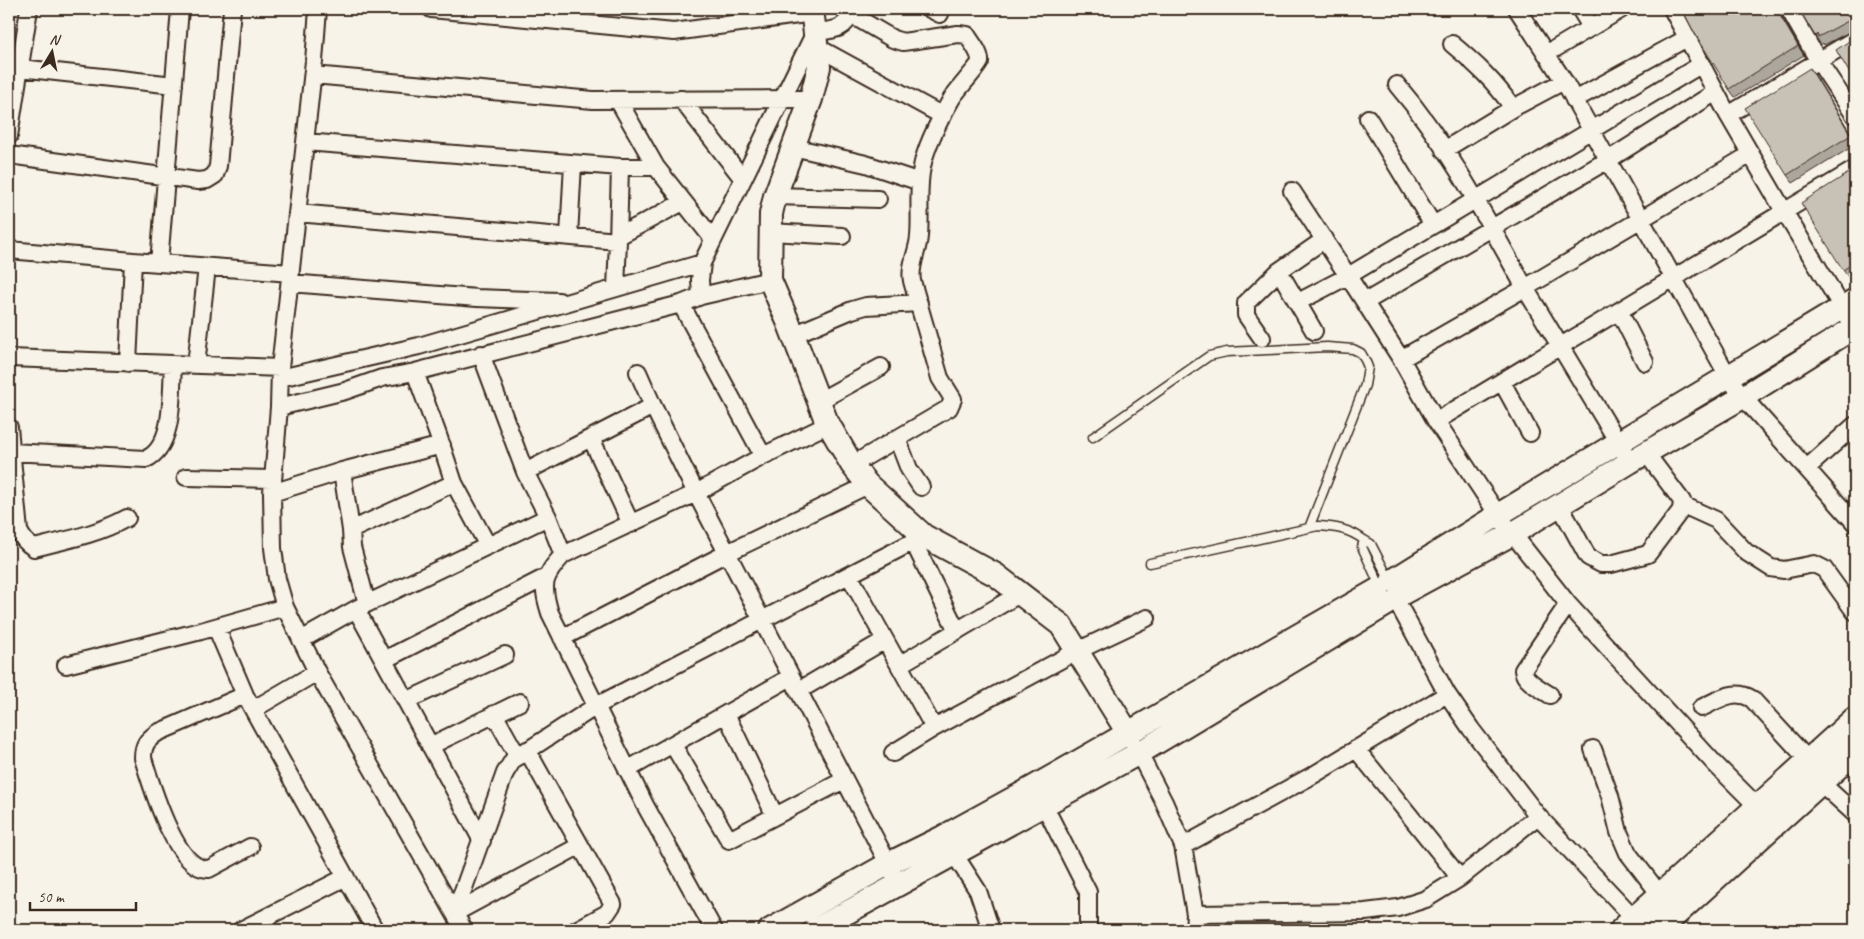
<svg xmlns="http://www.w3.org/2000/svg" width="1864" height="939" font-family="Caveat,sans-serif">
	<style>
		.lines { fill: none; stroke-linecap: round; stroke-linejoin: round }
		.lane-casing { stroke: #3b2a1e; stroke-width: 11 }
		.street-casing { stroke: #3b2a1e; stroke-width: 20 }
		.secondary-casing { stroke: #3b2a1e; stroke-width: 26 }
		.primary-casing { stroke: #3b2a1e; stroke-width: 29 }
		.lane { stroke: #f7f3e8; stroke-width: 8 }
		.street { stroke: #f7f3e8; stroke-width: 16 }
		.secondary { stroke: #f7f3e8; stroke-width: 22 }
		.primary { stroke: #f7f3e8; stroke-width: 25 }
		.wall { fill: #aca69d; stroke: #3b2a1e }
		.shaded-wall { fill: #8c877f; stroke: #3b2a1e }
		.building { fill: #c8c1b6; stroke: #3b2a1e }
	</style>
	<rect width="100%" height="100%" fill="#f7f3e8"/>
	<filter id="ink" filterUnits="userSpaceOnUse"><feTurbulence type="fractalNoise" baseFrequency=".02" numOctaves="2"/><feDisplacementMap in="SourceGraphic" scale="10" xChannelSelector="R" yChannelSelector="G"/><feConvolveMatrix kernelMatrix="1 2 1 2 8 2 1 2 1" color-interpolation-filters="sRGB"/></filter>
	<g filter="url(#ink)">
		<g class="lines">
			<g class="lane-casing">
				<path id="lane" d="M1093,437L1209,356L1227,352L1327,347L1353,349L1361,353L1365,360L1368,367L1365,385L1309,528
					M1150,563L1318,526C1336,527 1349,529 1364,540
					M1380,586L1362,547L1364,540L1371,544L1390,581"/>
			</g>
			<g class="street-casing">
				<path id="street" d="M318,9L314,61L280,368L279,407L272,493L273,548L277,579L285,607L317,672L464,930
					M431,9L674,32L813,13
					M930,9L940,14
					M1517,9L1564,81L1729,378L1743,397L1855,523
					M1580,9L1591,27
					M1672,9L1728,115L1785,213L1848,317
					M1789,9L1819,62L1855,116
					M852,15L893,39L903,42L958,34L967,35C971,42 981,53 980,62C979,66 957,90 952,98C941,117 926,145 922,167C917,190 921,213 919,236C918,252 909,265 912,281L940,378L953,399L949,408L852,465
					M1452,44C1476,64 1495,82 1513,108
					M817,47L943,116
					M1546,54L1622,9
					M20,68L174,85
					M313,75L593,100L811,99
					M1397,85C1449,146 1486,218 1525,288L1751,154
					M681,99L743,179
					M618,100L656,167L713,239
					M1574,100L1687,38
					M1728,115L1855,39
					M1368,118L1433,225
					M9,136L29,9
					M793,147L866,164L920,182
					M1444,150L1513,108L1564,81
					M9,155L198,181L207,180L215,175L218,166L232,9
					M620,167H656
					M1292,191L1348,276L1298,302
					M775,196L878,199
					M297,213L618,241L620,167L305,142
					M770,232L842,236
					M569,236L573,164
					M619,236L683,202
					M9,250L133,261L291,273
					M159,263L180,9
					M1279,271L1314,331
					M290,283L477,298L559,301
					M616,288L618,241
					M701,296L700,280L702,263L815,32C836,30 845,30 854,9
					M1365,302L1608,160L1716,92
					M681,304L763,456L829,424
					M1619,311L1645,362
					M793,335L852,310L866,306L919,303
					M1262,338L1246,315V303L1279,271L1325,239
					M481,354L525,472L653,406L696,493L893,873
					M9,358L280,368
					M1401,359L1525,288L1624,452
					M128,363L133,261
					M196,365L207,267
					M415,372L438,435L454,483L351,530L342,471L442,445
					M638,372L653,406
					M280,378L419,346L702,263
					M1502,382L1530,433
					M819,401L881,367
					M279,407L345,391L382,378L415,372L681,304L701,296L770,280
					M1436,421L1401,359L1348,276L1702,64
					M9,427L19,531C23,539 26,543 34,548C67,540 98,534 127,518
					M591,438L631,524
					M897,438L909,469L921,487
					M11,452L146,459C175,446 171,392 173,364
					M1807,468L1855,425
					M525,472L548,517L563,555C543,577 541,584 550,613L645,805L714,930
					M186,477L273,479
					M454,483L488,546
					M272,493L342,471
					M1559,504L1588,557L1601,564H1611L1648,554L1681,510L1682,501L1646,453
					M1683,505L1716,520L1746,552L1771,568L1784,570L1814,564L1824,569L1855,612
					M351,530L352,547L367,604
					M913,541L957,631
					M563,555L696,493L763,456
					M849,575L934,728L1077,651L1147,618
					M1397,602L1447,694L1471,729L1538,816L1635,919
					M356,609L548,517
					M216,627L245,695L375,930
					M562,638L727,553L868,485
					M301,640L356,609L482,841
					M384,660L546,577
					M66,665L201,631L285,607
					M899,665L1021,593
					M798,691L885,640
					M245,695L157,733C147,740 143,745 143,758C151,784 176,871 209,869L250,847
					M1550,695C1541,689 1524,681 1523,670L1568,604
					M406,701L505,655
					M1701,708C1718,700 1734,688 1752,699L1809,761
					M254,709L317,672
					M494,714L518,757
					M726,714L775,816
					M1134,744L1164,802L1183,846L1195,914L1194,930
					M673,745L729,840L844,780
					M430,746L520,702
					M1356,749L1460,878
					M1593,749L1610,796L1619,832L1628,853L1661,896
					M527,750L613,904L607,913L576,930
					M893,753L934,728
					M627,770L791,677
					M1820,782L1855,814
					M1039,795L1088,892V930
					M1758,807L1715,764L1568,604L1498,515L1436,421L1855,169
					M949,846L978,891L991,930
					M1183,846L1315,774L1447,694
					M455,913L505,773L513,760L596,706L924,536
					M455,913L579,846
					M1195,914L1365,912L1398,908L1426,899L1460,878L1538,816
					M241,930L346,877"/>
			</g>
			<g class="secondary-casing">
				<path id="secondary" d="M812,9L819,67L811,99L775,196L771,214L770,280L789,324L826,420L852,465L868,485L924,536L996,575L1061,625L1128,733
					M1392,581L1498,515L1855,300
					M1401,594L1512,534L1630,462L1743,397L1855,327
					M770,930L888,864L943,837L1034,787L1379,589
					M815,930L1139,753L1387,604"/>
			</g>
			<g class="primary-casing">
				<path id="primary" d="M1623,930L1855,720
					M1657,930L1855,750"/>
			</g>
			<use href="#lane" class="lane"/>
			<use href="#street" class="street"/>
			<use href="#secondary" class="secondary"/>
			<use href="#primary" class="primary"/>
		</g>
		<path class="wall" d="M1855,9V29L1824,45L1823,43L1821,45L1815,36Z
			M1780,13L1804,55L1735,97L1729,89Z
			M1810,68L1855,140V145L1793,183L1787,175Z
			M1855,169V274L1849,278L1843,270Z
			M9,747L14,759L9,762Z"/>
		<path class="shaded-wall" d="M1776,9H1779L1780,13L1804,55L1798,46Z
			M1810,68L1816,77L1855,140L1851,135Z
			M9,747L14,759L10,753L9,750Z"/>
		<path class="building" d="M1682,9H1776L1798,46L1729,89L1694,32Z
			M1799,9H1855V23L1853,22L1848,21L1818,37L1817,34L1815,36Z
			M1855,37V82L1836,50Z
			M1810,68L1851,135L1787,175L1745,108Z
			M1855,169V262L1843,270L1801,203Z"/>
	</g>
	<rect width="1864" height="939" fill="none" stroke="#f7f3e8" stroke-width="30"/>
	<rect x="15" y="15" width="1834" height="909" fill="none" stroke="#3b2a1e" stroke-width="2" filter="url(#ink)"/>
	<g transform="translate(52 52) rotate(10)" stroke="#f7f3e8" stroke-width="4" paint-order="stroke">
	<path d="M0-4L9 19L0 12L-9 19Z" fill="#3b2a1e"/>
	<text y="-8" font-size="14" font-weight="bold" text-anchor="middle" fill="#3b2a1e">N</text>
	</g>
	<path d="M30 902v8h106v-8" fill="none" stroke="#3b2a1e" stroke-width="2.5"/>
	<text x="38" y="902" font-size="15" fill="#3b2a1e" stroke="#f7f3e8" stroke-width="4" paint-order="stroke">50 m</text>
</svg>
